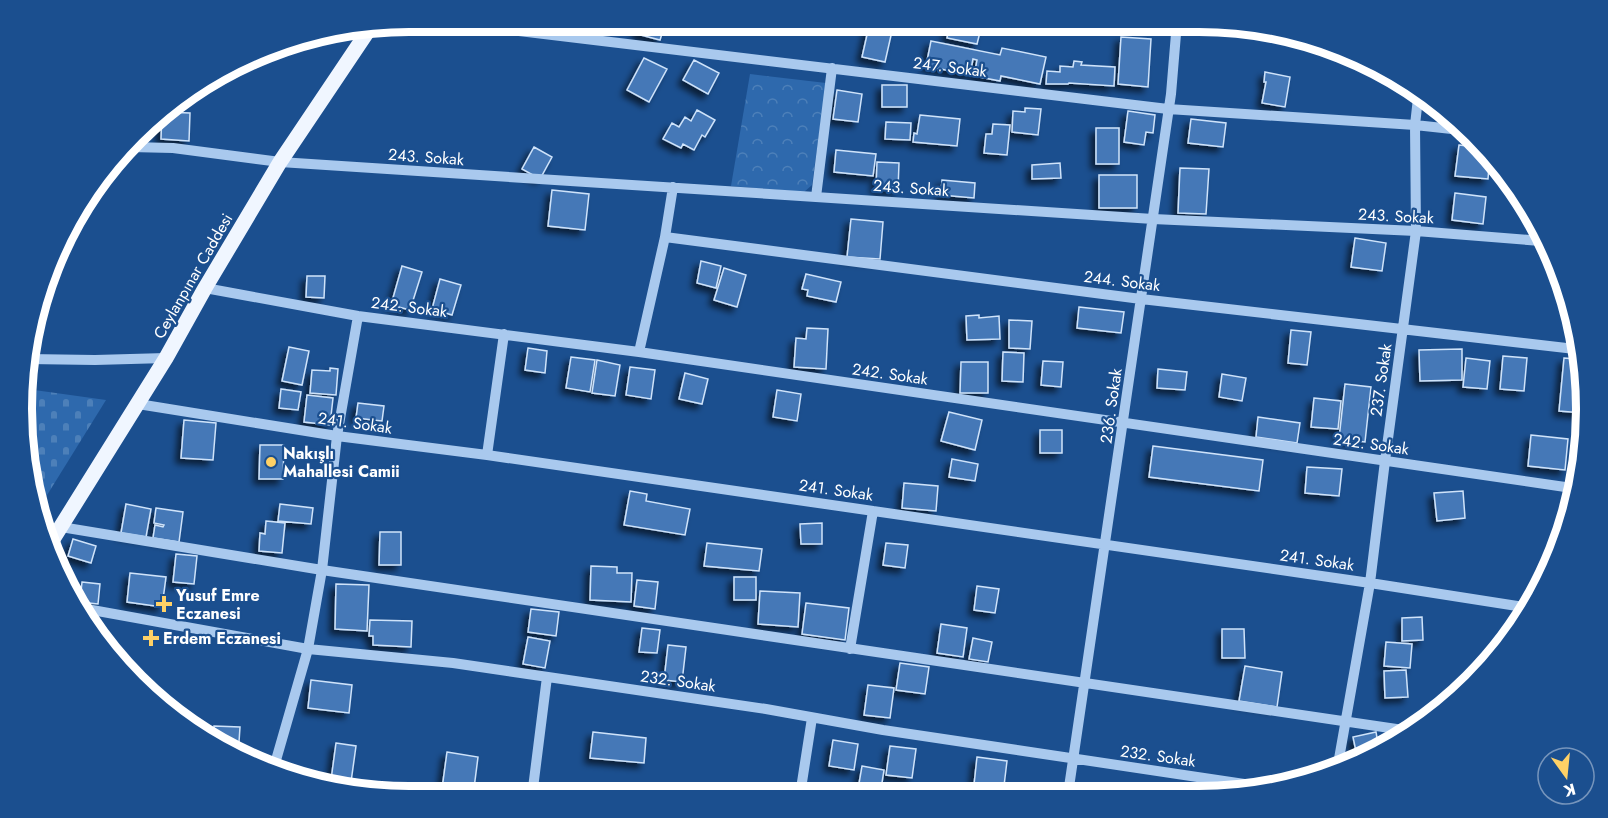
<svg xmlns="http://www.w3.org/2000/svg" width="1608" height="818" font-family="Jost,sans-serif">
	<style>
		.cemetery { fill: url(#cemetery-stones) }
		.park { fill: url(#park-crowns) }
		.building { fill: #4478b7; stroke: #cfe3fa; stroke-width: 1.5; filter: url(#shadow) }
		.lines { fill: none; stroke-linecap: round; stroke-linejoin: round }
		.minor { stroke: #a9c9ee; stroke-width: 10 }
		.major { stroke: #f0f6ff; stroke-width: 15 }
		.poi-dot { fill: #ffd166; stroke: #1b4f8f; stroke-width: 2 }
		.labels { text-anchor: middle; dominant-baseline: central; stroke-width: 4.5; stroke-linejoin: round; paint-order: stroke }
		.street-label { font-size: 16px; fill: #fff; stroke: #1b4f8f }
		.poi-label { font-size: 16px; font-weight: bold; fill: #fff; stroke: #1b4f8f; text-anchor: start }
		.rim { fill: none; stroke: #fff; stroke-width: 8 }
	</style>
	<defs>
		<pattern id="cemetery-stones" width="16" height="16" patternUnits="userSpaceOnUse" patternTransform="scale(1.5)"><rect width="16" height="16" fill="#2e69ad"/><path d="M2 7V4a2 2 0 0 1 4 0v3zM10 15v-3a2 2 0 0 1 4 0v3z" fill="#4d80b9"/></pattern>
		<pattern id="park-crowns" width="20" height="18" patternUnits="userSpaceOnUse" patternTransform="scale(1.5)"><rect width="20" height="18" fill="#2e69ad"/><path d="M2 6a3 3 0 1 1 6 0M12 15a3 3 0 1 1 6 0" fill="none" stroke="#4d80b9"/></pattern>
		<filter id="shadow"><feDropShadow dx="-5" dy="5" stdDeviation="3" flood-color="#0009"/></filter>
	</defs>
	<rect width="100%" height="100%" fill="#1b4f8f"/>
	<path class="cemetery" d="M27,389L106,400L39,508L24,459Z"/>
	<path class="park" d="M750,74L826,83L812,185L804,192L731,186Z"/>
	<path class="building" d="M640,21H666L660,40L637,34Z
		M950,22L981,28L977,44L947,38Z
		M869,26L892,31L885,62L862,57Z
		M1121,37L1151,39L1148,87L1118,84Z
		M931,41L1000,55L1002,48L1046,57L1040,84L1001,76L1000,81L974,76L977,60L973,59L970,75L926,66Z
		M644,58L667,69L649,102L627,90Z
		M694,60L719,73L708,94L683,80Z
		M1074,61L1082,62L1081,65L1115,67L1114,86L1069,83L1068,84H1046L1047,71L1060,72V66L1073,67Z
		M1265,72L1290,77L1285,107L1262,103L1266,82H1264Z
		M882,85H907V107H882Z
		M837,90L862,94L858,122L833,119Z
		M1025,108L1041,109L1038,135L1012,132L1013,111L1025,112Z
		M697,110L715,120L705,137L702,135L694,150L683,144L681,148L663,139L672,123L679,127L685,117L691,121Z
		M1128,111L1155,115L1153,133L1146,132L1144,145L1124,142Z
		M162,112L190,113L189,141L161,139Z
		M920,115L960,119L957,146L913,142L914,133L917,134Z
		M1191,119L1226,123L1223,147L1188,143Z
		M886,122L911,123L910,140L885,139Z
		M993,124L1010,125L1007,155L984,153L986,134H992Z
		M1096,128H1119V164H1096Z
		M1459,145L1484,148L1490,153L1488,179L1455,176Z
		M534,147L552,157L540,179L522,169Z
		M836,150L876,154L873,176L834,172Z
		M877,162L899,163L898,190L876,189Z
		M1060,163L1061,178L1032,179V165Z
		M1180,168L1209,169L1206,214L1178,213Z
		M1099,175H1137V208H1099Z
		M942,180L975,183L974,198L941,195Z
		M552,190L589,194L585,230L548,226Z
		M1455,193L1486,197L1483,224L1452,220Z
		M851,219L883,222L880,259L847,257Z
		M1355,238L1386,243L1382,271L1351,267Z
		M701,261L721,266L716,288L697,283Z
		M402,266L422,272L410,310L391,305Z
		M724,268L746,275L737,307L714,300Z
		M806,274L841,282L836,302L807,296L808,290L802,289Z
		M307,276H325L324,298L306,297Z
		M440,279L461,285L452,315L432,309Z
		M1079,307L1124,312L1121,333L1077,328Z
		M979,315V318L999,316L1000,339L967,340L966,316Z
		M1009,320L1032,321L1030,349L1009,348Z
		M807,328L828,329L826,369L794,367L796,338L806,339Z
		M1291,330L1311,332L1307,365L1288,363Z
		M289,347L309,351L302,385L282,381Z
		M528,348L547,351L545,373L525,370Z
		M1462,349V380L1420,381L1419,350Z
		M1003,352L1024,353L1023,382L1002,381Z
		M1503,356L1527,358L1524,391L1500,389Z
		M571,357L595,360L590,392L566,388Z
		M1466,358L1490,361L1487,389L1463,387Z
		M1564,358L1576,359L1583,413L1559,411Z
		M597,360L620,365L615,396L592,393Z
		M1043,361L1063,362L1061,387L1041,385Z
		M961,362H988V393H960Z
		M630,367L655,370L651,399L626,395Z
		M330,368L338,369L336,395L310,393L312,370L330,371Z
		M1158,369L1187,372L1185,390L1157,388Z
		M685,373L708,379L702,404L679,399Z
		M1222,374L1246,378L1242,401L1219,397Z
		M1345,384L1371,387L1365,442L1339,439Z
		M281,389L301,392L298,410L279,408Z
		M777,390L801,394L797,421L773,417Z
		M307,395L333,398L330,425L304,422Z
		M1314,398L1341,401L1338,429L1311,427Z
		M358,403L384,406L382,421L356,418Z
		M949,412L982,420L975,450L941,441Z
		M1258,417L1300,423L1297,443L1256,437Z
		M184,420L216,423L213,460L181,458Z
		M1040,430H1062V453H1040Z
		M1531,435L1568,439L1565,470L1528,466Z
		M260,445H284L283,479H259Z
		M1153,446L1263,460L1259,491L1149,477Z
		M952,459L978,464L975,481L949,477Z
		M1307,467L1342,469L1339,496L1305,493Z
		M904,483L938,486L936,511L902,508Z
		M630,491L647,494L646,501L690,509L685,535L624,525Z
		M1463,491L1465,518L1437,521L1434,493Z
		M126,504L151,509L146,537L121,533Z
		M280,504L313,508L311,524L278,521Z
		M156,508L183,512L179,542L153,538L155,525L163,527L164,525L154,523Z
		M266,521L285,523L282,553L259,551L260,533L265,534Z
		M822,523V544H801L800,524Z
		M380,532H401V565H379Z
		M73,539L96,546L91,563L68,556Z
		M707,543L762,549L759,571L704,566Z
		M886,543L908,545L905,568L883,565Z
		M176,554L197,556L194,584L173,582Z
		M591,566L617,567V573H632L631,602L590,600Z
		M130,573L166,577L162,607L127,602Z
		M734,577H756V600H734Z
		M637,580L658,582L655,609L634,606Z
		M82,582L100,584L98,604L80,602Z
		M336,584L369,585L367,631L335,629Z
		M977,586L999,589L995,613L974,610Z
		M760,591L800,593L798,627L758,624Z
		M806,603L849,608L845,640L802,634Z
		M531,609L559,612L556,636L528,632Z
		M1422,617L1423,640L1402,641V618Z
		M370,620L412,621L411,647L373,645V636H369Z
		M941,624L967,628L963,657L937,653Z
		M642,628L660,630L657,653L639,652Z
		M1222,629H1244L1245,658H1222Z
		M528,637L550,641L545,668L523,664Z
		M973,638L992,642L988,662L969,659Z
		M1386,642L1412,644L1410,668L1384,666Z
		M668,645L686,647L682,682L664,680Z
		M900,663L929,667L925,694L896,690Z
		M1245,666L1282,672L1277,707L1239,701Z
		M1406,670L1408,697L1385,698L1384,671Z
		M311,680L352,685L349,713L308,708Z
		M868,685L894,688L890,718L864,715Z
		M214,726L240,727L238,757L213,740Z
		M593,732L646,738L644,763L590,758Z
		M1376,732L1379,749L1358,761L1353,737Z
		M833,740L858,744L854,770L829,766Z
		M336,743L356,746L351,782L331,780Z
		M890,746L916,749L912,778L886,775Z
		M447,752L478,757L473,796H441Z
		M977,757L1007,761L1003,794H973Z
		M862,766L884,770L880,795H857Z
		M565,790L588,791L587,796H565Z"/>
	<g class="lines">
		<path class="minor" d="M436,21L1168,109L1415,125L1461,130
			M130,147L173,148L280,162L1153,219L1416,231L1541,241
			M816,197L832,68
			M665,237L1141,299L1575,349
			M205,288L358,316L639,352L1572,488
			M639,352L665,237L673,187
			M28,359L95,360L166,358
			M138,404L337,436L487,455L1370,583L1530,608
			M487,455L504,334
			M61,527L322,570L1410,731
			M81,608L308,649L453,663L766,709L883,730L1271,788
			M850,649L873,511
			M274,767L308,649L322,570L337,436L358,316
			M1337,770L1370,583L1385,461L1416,231L1415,125L1418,98
			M1068,794L1171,94L1177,22
			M800,795L812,718
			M532,796L547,677"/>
		<path class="major" d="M50,544L166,358L205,288L280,162L370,28"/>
	</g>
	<g class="poi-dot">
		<circle cx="271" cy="462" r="6"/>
		<path d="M161 595h6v6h6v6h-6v6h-6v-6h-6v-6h6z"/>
		<path d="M148 629h6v6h6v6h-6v6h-6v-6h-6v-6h6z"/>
	</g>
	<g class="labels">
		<g class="street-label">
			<text transform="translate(950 67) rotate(7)">247. Sokak</text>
			<text transform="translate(426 157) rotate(4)">243. Sokak</text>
			<text transform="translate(911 188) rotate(4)">243. Sokak</text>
			<text transform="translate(1396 216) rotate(3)">243. Sokak</text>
			<text transform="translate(193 276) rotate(-60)">Ceylanpınar Caddesi</text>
			<text transform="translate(1122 281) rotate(7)">244. Sokak</text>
			<text transform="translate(409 307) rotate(7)">242. Sokak</text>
			<text transform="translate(890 374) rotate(8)">242. Sokak</text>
			<text transform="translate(1381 380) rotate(-82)">237. Sokak</text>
			<text transform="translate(1111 406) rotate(-82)">236. Sokak</text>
			<text transform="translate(355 423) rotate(8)">241. Sokak</text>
			<text transform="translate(1371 444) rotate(8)">242. Sokak</text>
			<text transform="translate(836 490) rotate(8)">241. Sokak</text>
			<text transform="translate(1317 560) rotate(8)">241. Sokak</text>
			<text transform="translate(678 681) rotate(8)">232. Sokak</text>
			<text transform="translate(1158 756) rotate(8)">232. Sokak</text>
		</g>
		<g class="poi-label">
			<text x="283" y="453">Nakışlı<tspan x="283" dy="18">Mahallesi Camii</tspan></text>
			<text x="176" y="595">Yusuf Emre<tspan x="176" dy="18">Eczanesi</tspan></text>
			<text x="163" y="638">Erdem Eczanesi</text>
		</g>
	</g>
	<path d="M0 0H1608V818H0ZM409 32H1199A377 377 0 0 1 1576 409V409A377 377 0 0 1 1199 786H409A377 377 0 0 1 32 409V409A377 377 0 0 1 409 32Z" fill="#1b4f8f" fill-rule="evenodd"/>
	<path class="rim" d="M409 32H1199A377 377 0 0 1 1576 409V409A377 377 0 0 1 1199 786H409A377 377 0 0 1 32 409V409A377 377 0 0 1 409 32Z"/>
	<g transform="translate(1566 776) rotate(165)"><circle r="28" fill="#1b4f8f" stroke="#7695bc" stroke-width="1.5"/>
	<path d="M0-4.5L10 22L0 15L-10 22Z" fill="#ffd166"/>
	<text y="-9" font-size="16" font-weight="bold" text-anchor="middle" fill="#ffffff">K</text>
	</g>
</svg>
